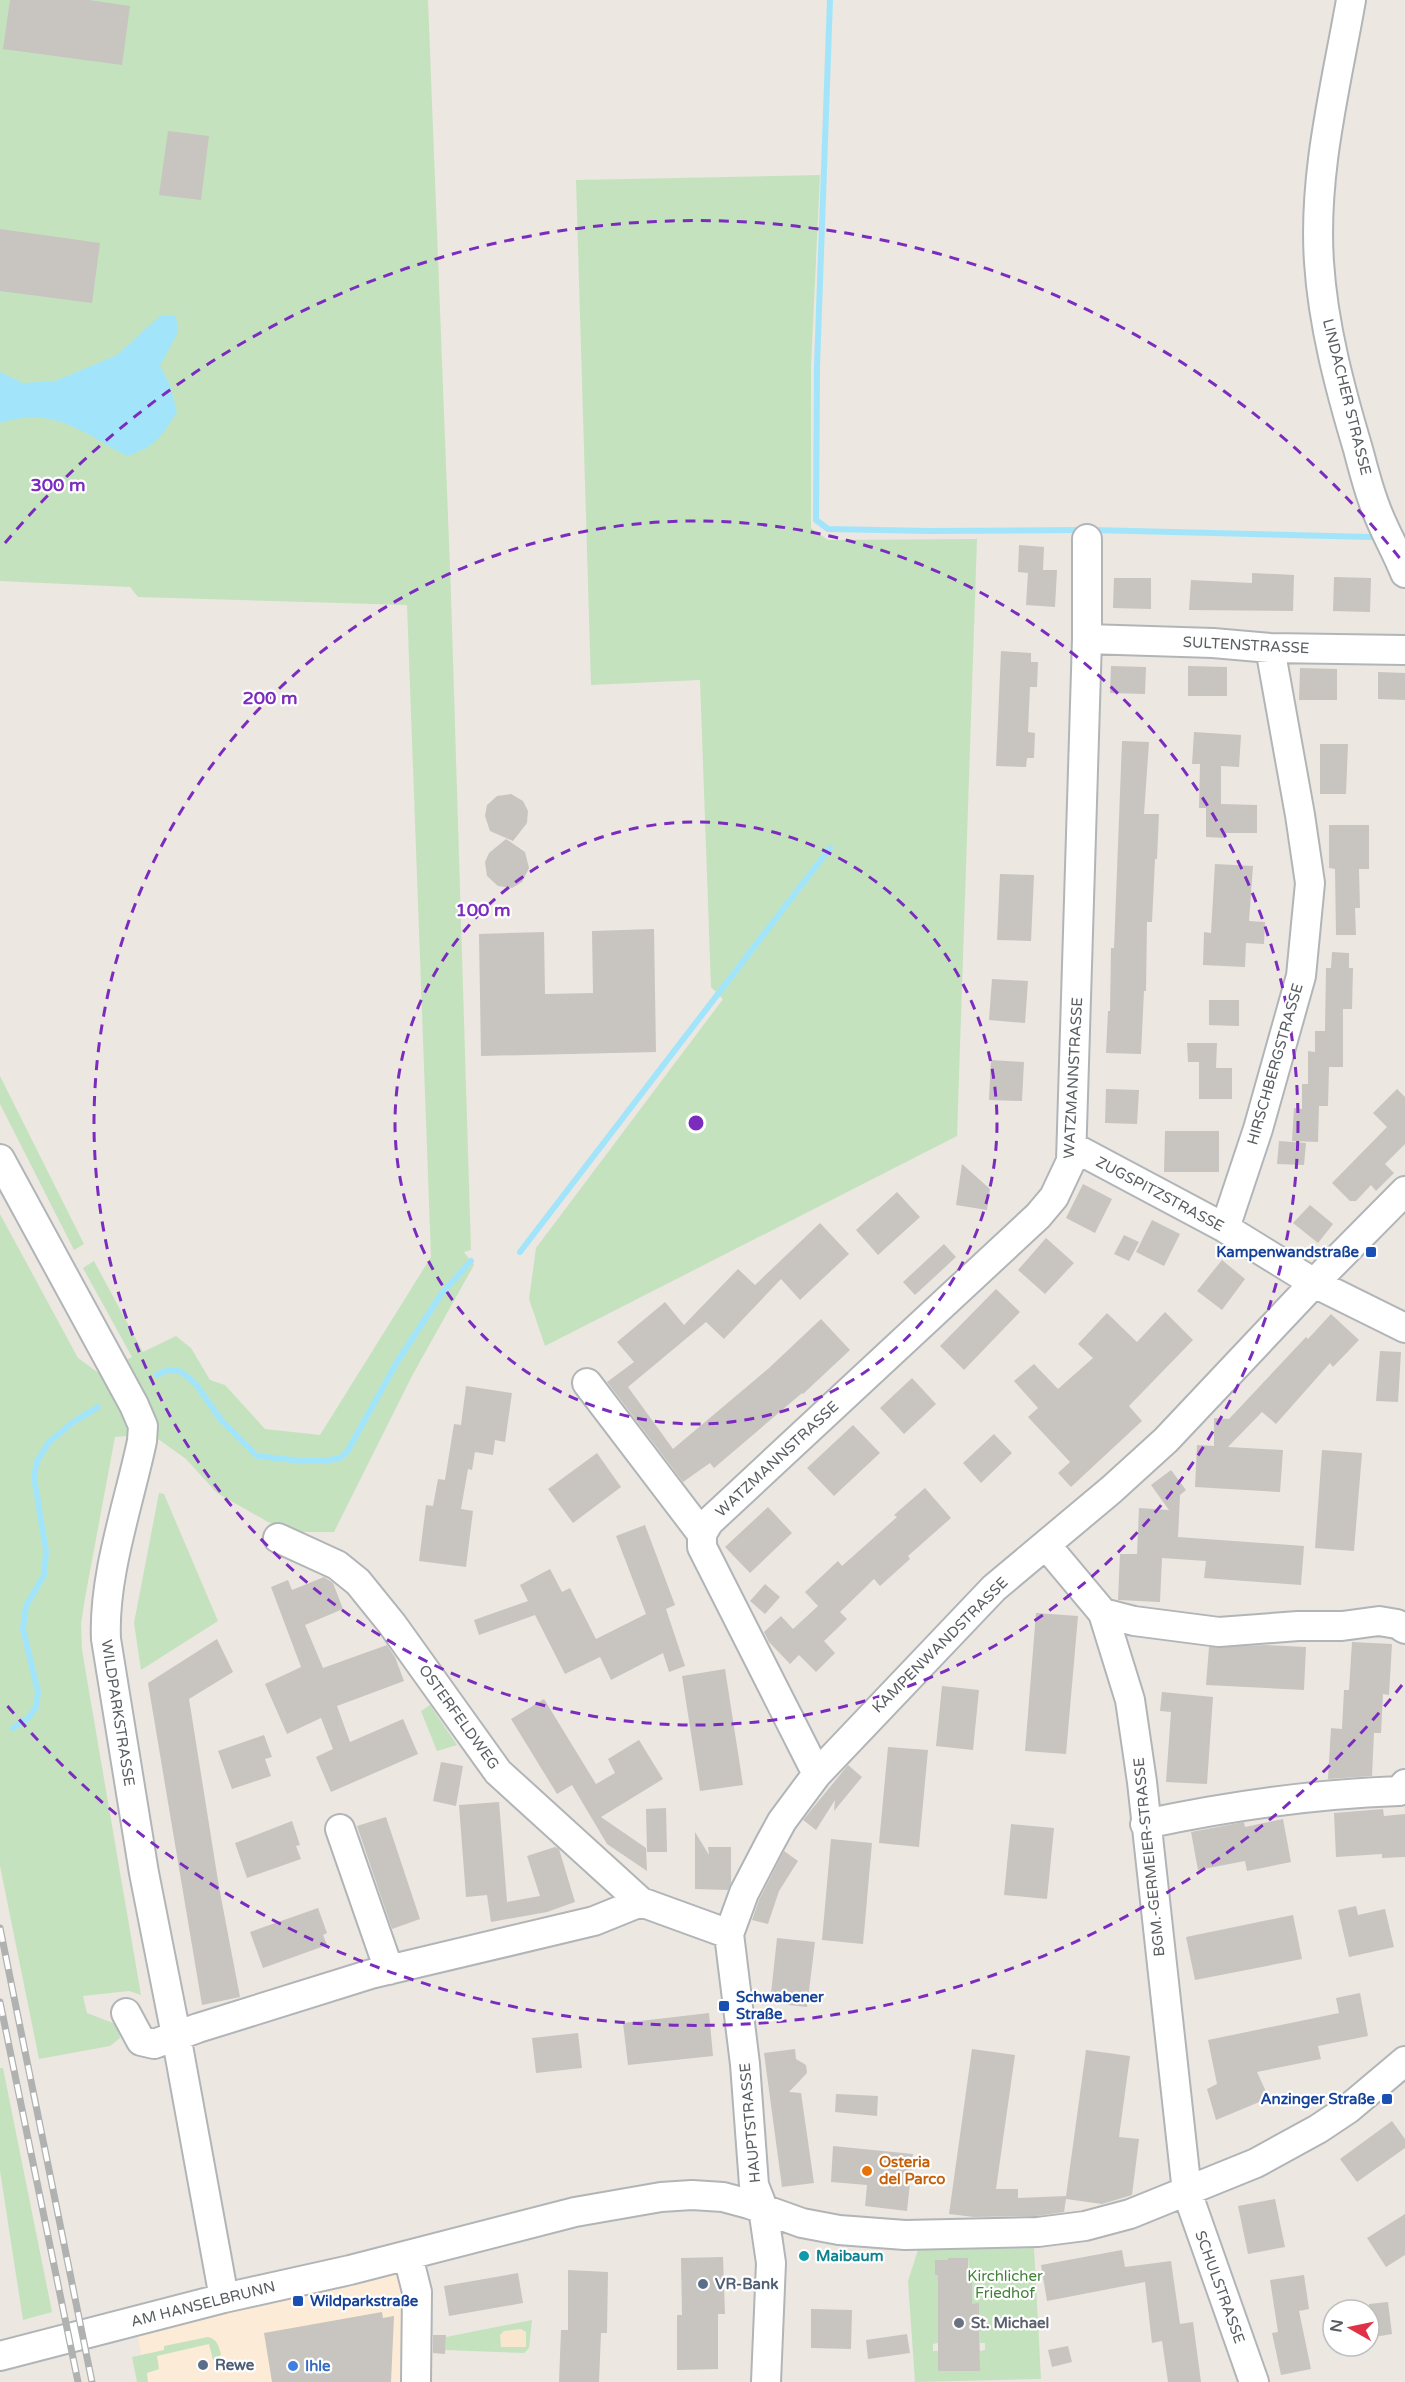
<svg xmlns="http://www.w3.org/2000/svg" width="1405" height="2382" font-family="'Varela Round',sans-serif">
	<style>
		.commercial { fill: #fcebd6 }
		.green { fill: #c5e2be; fill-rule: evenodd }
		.sand { fill: #f8e6cf }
		.water { fill: #a2e5fa }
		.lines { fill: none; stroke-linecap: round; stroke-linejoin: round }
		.stream { stroke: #a2e5fa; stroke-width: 6 }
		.building { fill: #c8c4c0 }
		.minor-casing { stroke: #b1b5b8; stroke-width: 32 }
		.minor { stroke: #fff; stroke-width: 28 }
		.rail-casing { stroke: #b0b1b1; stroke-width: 7 }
		.rail { stroke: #fff; stroke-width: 4.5; stroke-dasharray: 14; stroke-linecap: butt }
		.ring { fill: none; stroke: #7b2cbf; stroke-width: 3; stroke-dasharray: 10 8 }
		.transit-dot { fill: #1a4fb4; stroke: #fff; stroke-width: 2 }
		.food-dot { fill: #e8710a; stroke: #fff; stroke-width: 2 }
		.culture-dot { fill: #0f9aa8; stroke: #fff; stroke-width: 2 }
		.service-dot { fill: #5c6f8a; stroke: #fff; stroke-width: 2 }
		.worship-dot { fill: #6b7280; stroke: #fff; stroke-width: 2 }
		.shop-dot { fill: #3f7fe0; stroke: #fff; stroke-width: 2 }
		.labels { text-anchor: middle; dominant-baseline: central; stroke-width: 4.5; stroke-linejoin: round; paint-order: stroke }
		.street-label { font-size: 15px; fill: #595e61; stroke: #fff }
		.transit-label { font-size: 15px; font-weight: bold; fill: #164399; stroke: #fff; text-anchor: end }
		.food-label { font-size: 15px; font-weight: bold; fill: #c56008; stroke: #fff; text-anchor: start }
		.culture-label { font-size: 15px; font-weight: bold; fill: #0d838f; stroke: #fff; text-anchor: start }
		.park-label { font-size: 15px; fill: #438138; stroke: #fff }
		.service-label { font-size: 15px; font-weight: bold; fill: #4e5e75; stroke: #fff; text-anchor: start }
		.worship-label { font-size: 15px; font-weight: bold; fill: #5b616d; stroke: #fff; text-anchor: start }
		.shop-label { font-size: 15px; font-weight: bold; fill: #366cbe; stroke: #fff; text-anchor: start }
		.centre { fill: #7b2cbf; stroke: #fff; stroke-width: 3 }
		.ring-label { font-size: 18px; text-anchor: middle; font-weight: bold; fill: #7b2cbf; stroke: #fff; stroke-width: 4.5; stroke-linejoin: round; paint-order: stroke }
	</style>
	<rect width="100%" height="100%" fill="#ece7e1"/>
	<path class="commercial" d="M406,2270L407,2382H146L137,2333Z"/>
	<path class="green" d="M0,0H428L451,594L471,1250L464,1252L474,1265L413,1374L334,1532H300L268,1522L217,1493L186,1459L151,1434L115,1437L85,1598L81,1624L82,1650L141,1995L129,1991L83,1996L87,2013L118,2025L120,2038L110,2046L39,2059L0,1866V1214L78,1358L100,1374L132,1357L83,1268L94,1261L143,1352L176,1336L191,1348L210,1380L225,1385L265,1429L320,1435L431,1257L407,605L138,597L130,587L0,581Z
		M820,175L811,366V528L828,540L977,539L957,1136L545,1346L529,1299L536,1248L723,999L711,987L700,680L591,685L576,180Z
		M0,1076L84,1244L74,1250L0,1104Z
		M159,1493L164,1494L218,1621L141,1670L134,1623Z
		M430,1705L457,1745L437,1751L421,1711Z
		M0,2068H3L52,2312L23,2320L0,2171Z
		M1034,2248L1041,2379L915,2382L908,2281L918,2250ZM948,2258H968L972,2304H979L980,2343H985V2350L980,2351V2370L938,2371V2351H933V2344L938,2343V2304L945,2275L935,2260H948Z
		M532,2320L529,2348L524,2353L445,2350L446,2337Z
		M208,2337C217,2339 219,2346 221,2355L213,2360L209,2344L157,2356L159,2369L147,2373L148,2382H137L132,2357L164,2350V2346Z"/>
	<path class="sand" d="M521,2329L526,2332V2347H501L500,2335L504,2331Z"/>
	<path class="water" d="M160,316H176L178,332L160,366L170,385L177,412C161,437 157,446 127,456C80,432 56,406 0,423V372L23,383L55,381L117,355Z"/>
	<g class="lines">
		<path class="stream" d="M830,0L817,366L816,520L828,529L929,531L1079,530
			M1093,530L1371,537
			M520,1252L830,848
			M157,1375L167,1370L180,1371L195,1383L221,1420L257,1456L302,1461L330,1460L340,1458L347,1452L397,1362L442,1293L471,1261
			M13,1728L28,1718L36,1707L38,1692L23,1629L26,1606L44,1575L46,1551L34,1477L37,1461L49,1442L72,1423L98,1407"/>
	</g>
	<path class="building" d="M10,0H89L130,6L122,65L3,49Z
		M168,131L209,136L201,200L159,195Z
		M0,229L100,243L92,303L0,291Z
		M1019,545L1044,547L1043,570H1057L1055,607L1026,605L1028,573L1018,572Z
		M1252,573L1294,575L1293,611L1189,610L1191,580L1252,583Z
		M1334,577L1371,578L1370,612L1333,611Z
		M1114,578H1151V609L1113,608Z
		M1001,651L1031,653V662H1038L1037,687H1030L1028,732L1035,733L1034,758H1027L1026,767L996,766Z
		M1111,666L1146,667L1145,694L1110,693Z
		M1188,666L1227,667V696H1188Z
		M1300,668L1337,669V700H1299Z
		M1378,672L1405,673V700L1378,699Z
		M1194,732L1241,735L1239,767L1221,766V804L1257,805V833H1226V838L1206,837V808H1199L1200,764H1192Z
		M1122,741L1149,742L1144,814H1159L1157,859H1155L1152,922H1147L1146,991H1144L1141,1054L1106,1053L1108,1011H1110L1111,948H1114Z
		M1320,744H1348L1346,794H1320Z
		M511,794L523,801L528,811L527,823L513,841L490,831L485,816L487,805L497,796Z
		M1329,825H1369V869H1359L1360,908H1355L1356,935H1336L1335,869L1329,868Z
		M506,839L525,852L529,868L522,882L512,888L498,886L487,876L485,862L489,853Z
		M1215,864L1253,866L1249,921L1265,922L1264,944L1246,943L1245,967L1203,965L1204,932L1211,933Z
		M1000,874L1034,875L1031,941L997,940Z
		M654,929L656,1052L481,1056L479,934L544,932L545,994L593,993L592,931Z
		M1332,952L1349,953V968H1353L1352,1009H1343V1067H1329L1328,1106H1319L1318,1142L1292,1141L1294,1108L1302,1109V1084H1308V1051L1315,1052V1031H1325L1326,968H1331Z
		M992,979L1028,981L1025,1023L989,1020Z
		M1209,1000H1239V1026L1209,1025Z
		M1187,1043H1217L1216,1068H1232V1099H1199V1062H1188Z
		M991,1060L1024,1062L1022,1101L989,1100Z
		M1106,1089L1139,1090L1137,1124L1105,1123Z
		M1397,1089L1405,1097V1144L1385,1164L1394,1173L1376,1191L1371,1185L1356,1201H1350L1332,1183L1387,1127L1373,1113Z
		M1165,1131H1219V1172H1164Z
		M1279,1141L1306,1143L1304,1165L1277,1164Z
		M962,1164L990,1189L987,1210L956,1205Z
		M1083,1184L1112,1199L1095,1233L1066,1218Z
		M897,1192L920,1217L878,1255L856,1230Z
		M1310,1205L1333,1224L1318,1243L1293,1223Z
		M1152,1220L1180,1234L1164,1266L1136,1252Z
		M820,1223L849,1254L800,1300L781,1279L724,1339L706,1322L628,1387L673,1449L769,1368L821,1319L850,1350L803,1394L802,1393L714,1468L710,1463L683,1482L607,1382L634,1362L617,1342L665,1302L684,1325L738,1269L755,1285Z
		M1124,1235L1139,1242L1129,1261L1114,1254Z
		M1046,1238L1074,1263L1045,1294L1018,1270Z
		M944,1244L956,1257L915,1295L903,1282Z
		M1222,1260L1245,1279L1222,1310L1197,1291Z
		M996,1289L1020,1312L964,1370L940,1346Z
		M1165,1312L1193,1340L1129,1406L1142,1421L1071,1487L1058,1473L1070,1462L1028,1417L1038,1408L1014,1381L1034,1364L1058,1389L1093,1358L1078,1344L1107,1313L1137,1342Z
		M1331,1314L1359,1340L1333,1367L1330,1363L1276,1424L1262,1412L1228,1447L1283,1450L1280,1492L1195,1487L1197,1445L1214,1446V1418L1229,1419L1306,1337L1308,1339Z
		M1380,1351L1401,1352L1398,1402L1376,1401Z
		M912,1378L936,1404L904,1434L880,1408Z
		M466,1386L512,1393L505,1442L495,1440L493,1455L475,1452L472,1470L468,1469L461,1509L473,1511L466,1567L419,1561L426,1505L433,1506L438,1479L445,1480L454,1424L461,1425Z
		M853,1425L880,1453L834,1496L807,1468Z
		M994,1434L1012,1453L981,1483L963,1463Z
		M1322,1450L1362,1453L1354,1551L1315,1548Z
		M597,1453L621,1487L573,1523L548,1489Z
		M1171,1470L1186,1490L1180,1495L1178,1537L1304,1546L1301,1585L1204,1578L1206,1561L1162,1558L1160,1602L1118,1600L1120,1554H1137L1139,1508L1169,1510L1151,1485Z
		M925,1488L951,1518L908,1556L910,1559L880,1586L874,1579L840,1612L847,1619L824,1641L835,1653L816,1672L799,1655L790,1664L769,1642L764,1632L781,1616L793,1629L818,1606L805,1592L838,1561L842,1566L897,1517L894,1515Z
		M768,1507L792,1533L750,1573L725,1547Z
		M645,1525L675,1605L666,1609L685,1666L669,1672L663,1653L611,1680L600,1657L565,1674L535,1615L479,1635L474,1620L528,1601L520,1585L550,1569L562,1592L570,1588L596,1639L646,1614L616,1536Z
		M324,1577L333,1583L343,1609L305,1625L323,1668L387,1645L395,1657L404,1681L337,1706L350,1742L403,1719L418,1754L331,1792L316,1757L333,1749L321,1718L287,1734L265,1684L301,1667L271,1587L288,1580L292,1590Z
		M765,1584L780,1597L765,1614L750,1601Z
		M1036,1613L1078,1616L1066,1754L1025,1751Z
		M217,1639L233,1672L189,1699L190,1705L219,1887L240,1997L202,2005L148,1683Z
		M1352,1642L1392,1644L1389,1695L1383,1694L1381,1733H1374L1372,1776L1328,1779L1331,1728L1342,1729L1344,1690H1349Z
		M1266,1645L1306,1647L1304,1690L1206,1685L1209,1647Z
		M725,1669L743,1785L700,1791L682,1676Z
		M942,1686L979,1690L973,1750L936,1746Z
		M1162,1692L1213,1697L1207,1784L1166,1782L1171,1712L1160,1711Z
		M544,1699L596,1784L615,1773L608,1759L639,1740L663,1779L601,1817L646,1848L647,1871L607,1844L572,1785L557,1794L511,1719Z
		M264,1735L272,1757L265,1759L271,1776L232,1789L218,1751Z
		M888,1747L928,1750L919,1847L879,1843Z
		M441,1762L463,1766L456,1806L433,1801Z
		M848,1765L862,1777L834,1811L835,1800L816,1830L803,1820Z
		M499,1802L507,1902L540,1896L527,1856L555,1847L559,1849L575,1902L547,1912L491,1922L487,1895L466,1897L459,1805Z
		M666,1808L667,1852H647L646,1809Z
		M1383,1809L1384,1816L1405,1814V1857L1382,1858V1854L1336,1857L1334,1813Z
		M386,1817L420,1919L392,1929L357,1826Z
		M1283,1819L1291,1862L1247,1871L1245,1861L1198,1870L1191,1832L1244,1822L1245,1827Z
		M292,1821L300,1845L296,1846L301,1859L247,1878L235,1843Z
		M1011,1824L1054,1828L1047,1899L1004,1895Z
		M695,1832L709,1855L708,1847H731V1883L728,1890L695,1889Z
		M831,1839L872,1843L863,1944L822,1940Z
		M784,1851L798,1861L779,1891L768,1924L752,1920L759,1900Z
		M1356,1906L1358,1915L1385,1909L1394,1947L1349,1957L1338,1910Z
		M318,1908L327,1933L323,1935L327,1945L263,1968L250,1932Z
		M1293,1915L1302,1959L1195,1980L1186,1937Z
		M777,1938L815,1942L807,2007L770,2003Z
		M1360,1993L1368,2036L1318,2046L1321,2059L1257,2072L1269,2098L1216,2120L1207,2089L1217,2084L1208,2040L1339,2013L1336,1998Z
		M709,2013L713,2056L628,2065L623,2023Z
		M578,2033L582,2068L536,2073L532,2038Z
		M795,2049L796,2059L806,2065L807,2073L789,2092L801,2093L814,2183L782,2187L764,2053Z
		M972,2049L1015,2055L996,2189H1018V2198L1066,2196L1086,2050L1130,2056L1119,2137L1139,2139L1132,2195L1102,2204L1066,2199L1064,2212L1037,2216L974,2217L949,2214Z
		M836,2094L878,2096L877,2116L835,2112Z
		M1392,2121L1405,2139V2148L1357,2182L1340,2159Z
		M833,2146L913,2154L907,2211L865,2206L867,2185L831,2182Z
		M1275,2199L1285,2247L1248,2254L1238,2206Z
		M1405,2214V2255L1386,2267L1367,2238Z
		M1122,2250L1125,2267L1171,2261L1180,2324L1193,2322L1201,2382H1168L1162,2341L1152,2343L1145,2282L1047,2301L1041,2265Z
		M723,2257L725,2314H718V2369L677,2370V2315H682L681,2258Z
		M948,2258H968V2274H972V2304L979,2303L980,2371H938V2275H935V2260H948Z
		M568,2270L608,2272L607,2333H601L599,2382H559L561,2330H568Z
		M518,2273L523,2303L449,2316L444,2286Z
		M1304,2275L1309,2309L1299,2311L1311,2369L1281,2375L1272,2333L1278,2332L1270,2280Z
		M1388,2302L1392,2334L1369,2338V2304Z
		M811,2309L852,2310L851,2349L811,2348Z
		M382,2312L383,2318L394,2316L391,2382H272L264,2333Z
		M907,2334L910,2353L868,2359L866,2340Z
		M433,2335H446L445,2354L433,2353Z
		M1068,2346L1072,2362L1052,2367L1048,2350Z"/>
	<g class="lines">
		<g class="minor-casing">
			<path id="minor" d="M1351,0C1336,86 1313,174 1319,262C1323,325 1340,389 1358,449C1363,468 1368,488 1375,506C1383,529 1396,550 1405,573
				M1087,639L1213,643L1270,648L1405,650
				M1073,1147L1225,1228L1314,1283L1405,1328
				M0,1159L134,1405L143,1426L142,1441C129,1503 103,1576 106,1639L144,1873L176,2035L224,2298
				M1225,1228L1258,1129L1301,976L1310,883L1300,815L1270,648
				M587,1383L702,1534
				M278,1538L337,1565L358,1582L392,1624L498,1772L641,1902
				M1046,1545L1103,1613L1130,1700L1142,1782L1187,2192L1254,2382
				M1103,1613L1134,1621L1219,1632L1298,1626H1342L1379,1621L1397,1624L1405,1629
				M817,1774L702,1547V1534L709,1522L1038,1216L1054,1197L1071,1161L1087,639V539
				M1145,1824C1229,1806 1313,1794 1399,1791L1405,1784
				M340,1829L389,1970
				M126,2013L141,2041L154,2044L198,2028L371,1974L594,1921L641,1902L729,1934
				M408,2256L417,2292L416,2382
				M0,2356L224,2298L350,2270L575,2212L661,2197L692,2195L723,2197L749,2204L802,2223L839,2230L905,2235L1038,2232L1085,2226L1130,2214L1256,2163L1318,2129L1348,2109L1405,2061
				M766,2382L771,2263L763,2208L754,2185L745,2064L729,1934L744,1893L770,1843L782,1821L817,1774L994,1588L1111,1490L1166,1440L1314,1283L1405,1191"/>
		</g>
		<use href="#minor" class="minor"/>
		<g class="rail-casing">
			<path id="rail" d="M0,1928L92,2382
				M0,2002L78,2382"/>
		</g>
		<use href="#rail" class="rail"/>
	</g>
	<g class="ring">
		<circle cx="696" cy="1123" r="301"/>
		<circle cx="696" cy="1123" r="602"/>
		<path d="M1402 1685A902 902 0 0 1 5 1703M5 543A902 902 0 0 1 1402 561"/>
	</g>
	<g class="transit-dot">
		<rect x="1365" y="1246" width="12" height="12" rx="3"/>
		<rect x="718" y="2000" width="12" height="12" rx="3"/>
		<rect x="1381" y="2093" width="12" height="12" rx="3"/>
		<rect x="292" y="2295" width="12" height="12" rx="3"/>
	</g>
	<circle class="food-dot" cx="867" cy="2171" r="6"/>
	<circle class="culture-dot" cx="804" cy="2256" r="6"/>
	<g class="service-dot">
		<circle cx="703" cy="2284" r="6"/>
		<circle cx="203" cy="2365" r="6"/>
	</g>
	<circle class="worship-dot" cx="959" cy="2323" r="6"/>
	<circle class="shop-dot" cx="293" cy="2366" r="6"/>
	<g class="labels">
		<g class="street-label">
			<text transform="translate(1347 397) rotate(76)">LINDACHER STRASSE</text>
			<text transform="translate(1246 645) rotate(3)">SULTENSTRASSE</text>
			<text transform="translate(1275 1064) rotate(-74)">HIRSCHBERGSTRASSE</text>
			<text transform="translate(1073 1078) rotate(-87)">WATZMANNSTRASSE</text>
			<text transform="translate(1160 1194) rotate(28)">ZUGSPITZSTRASSE</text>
			<text transform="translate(777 1459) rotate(-43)">WATZMANNSTRASSE</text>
			<text transform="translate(940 1645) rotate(-45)">KAMPENWANDSTRASSE</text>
			<text transform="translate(118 1713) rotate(81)">WILDPARKSTRASSE</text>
			<text transform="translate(459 1717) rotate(54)">OSTERFELDWEG</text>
			<text transform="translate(1149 1857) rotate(-96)">BGM.-GERMEIER-STRASSE</text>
			<text transform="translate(750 2123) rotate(-95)">HAUPTSTRASSE</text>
			<text transform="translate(1220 2287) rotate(70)">SCHULSTRASSE</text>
			<text transform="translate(203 2304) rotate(-14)">AM HANSELBRUNN</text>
		</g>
		<g class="transit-label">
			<text x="1359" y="1252">Kampenwandstraße</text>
			<text x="736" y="1997" text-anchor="start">Schwabener<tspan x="736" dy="17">Straße</tspan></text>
			<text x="1375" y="2099">Anzinger Straße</text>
			<text x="310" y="2301" text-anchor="start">Wildparkstraße</text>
		</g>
		<g class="food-label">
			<text x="879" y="2162">Osteria<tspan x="879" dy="17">del Parco</tspan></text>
		</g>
		<g class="culture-label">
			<text x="816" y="2256">Maibaum</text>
		</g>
		<g class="park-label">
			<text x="1005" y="2276">Kirchlicher<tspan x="1005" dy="17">Friedhof</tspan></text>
		</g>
		<g class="service-label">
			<text x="715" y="2284">VR-Bank</text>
			<text x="215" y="2365">Rewe</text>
		</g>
		<g class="worship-label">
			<text x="971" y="2323">St. Michael</text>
		</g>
		<g class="shop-label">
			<text x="305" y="2366">Ihle</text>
		</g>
	</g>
	<circle cx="696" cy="1123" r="9" class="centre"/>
	<g class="ring-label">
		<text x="58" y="491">300 m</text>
		<text x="270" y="704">200 m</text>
		<text x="483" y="916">100 m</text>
	</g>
	<g transform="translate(1351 2328) rotate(279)"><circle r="28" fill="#ffffff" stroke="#bdbfc0" stroke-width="1.5"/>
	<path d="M0-4.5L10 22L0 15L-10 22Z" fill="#e03247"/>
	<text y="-9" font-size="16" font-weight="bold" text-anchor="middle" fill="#595e61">N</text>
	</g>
</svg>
